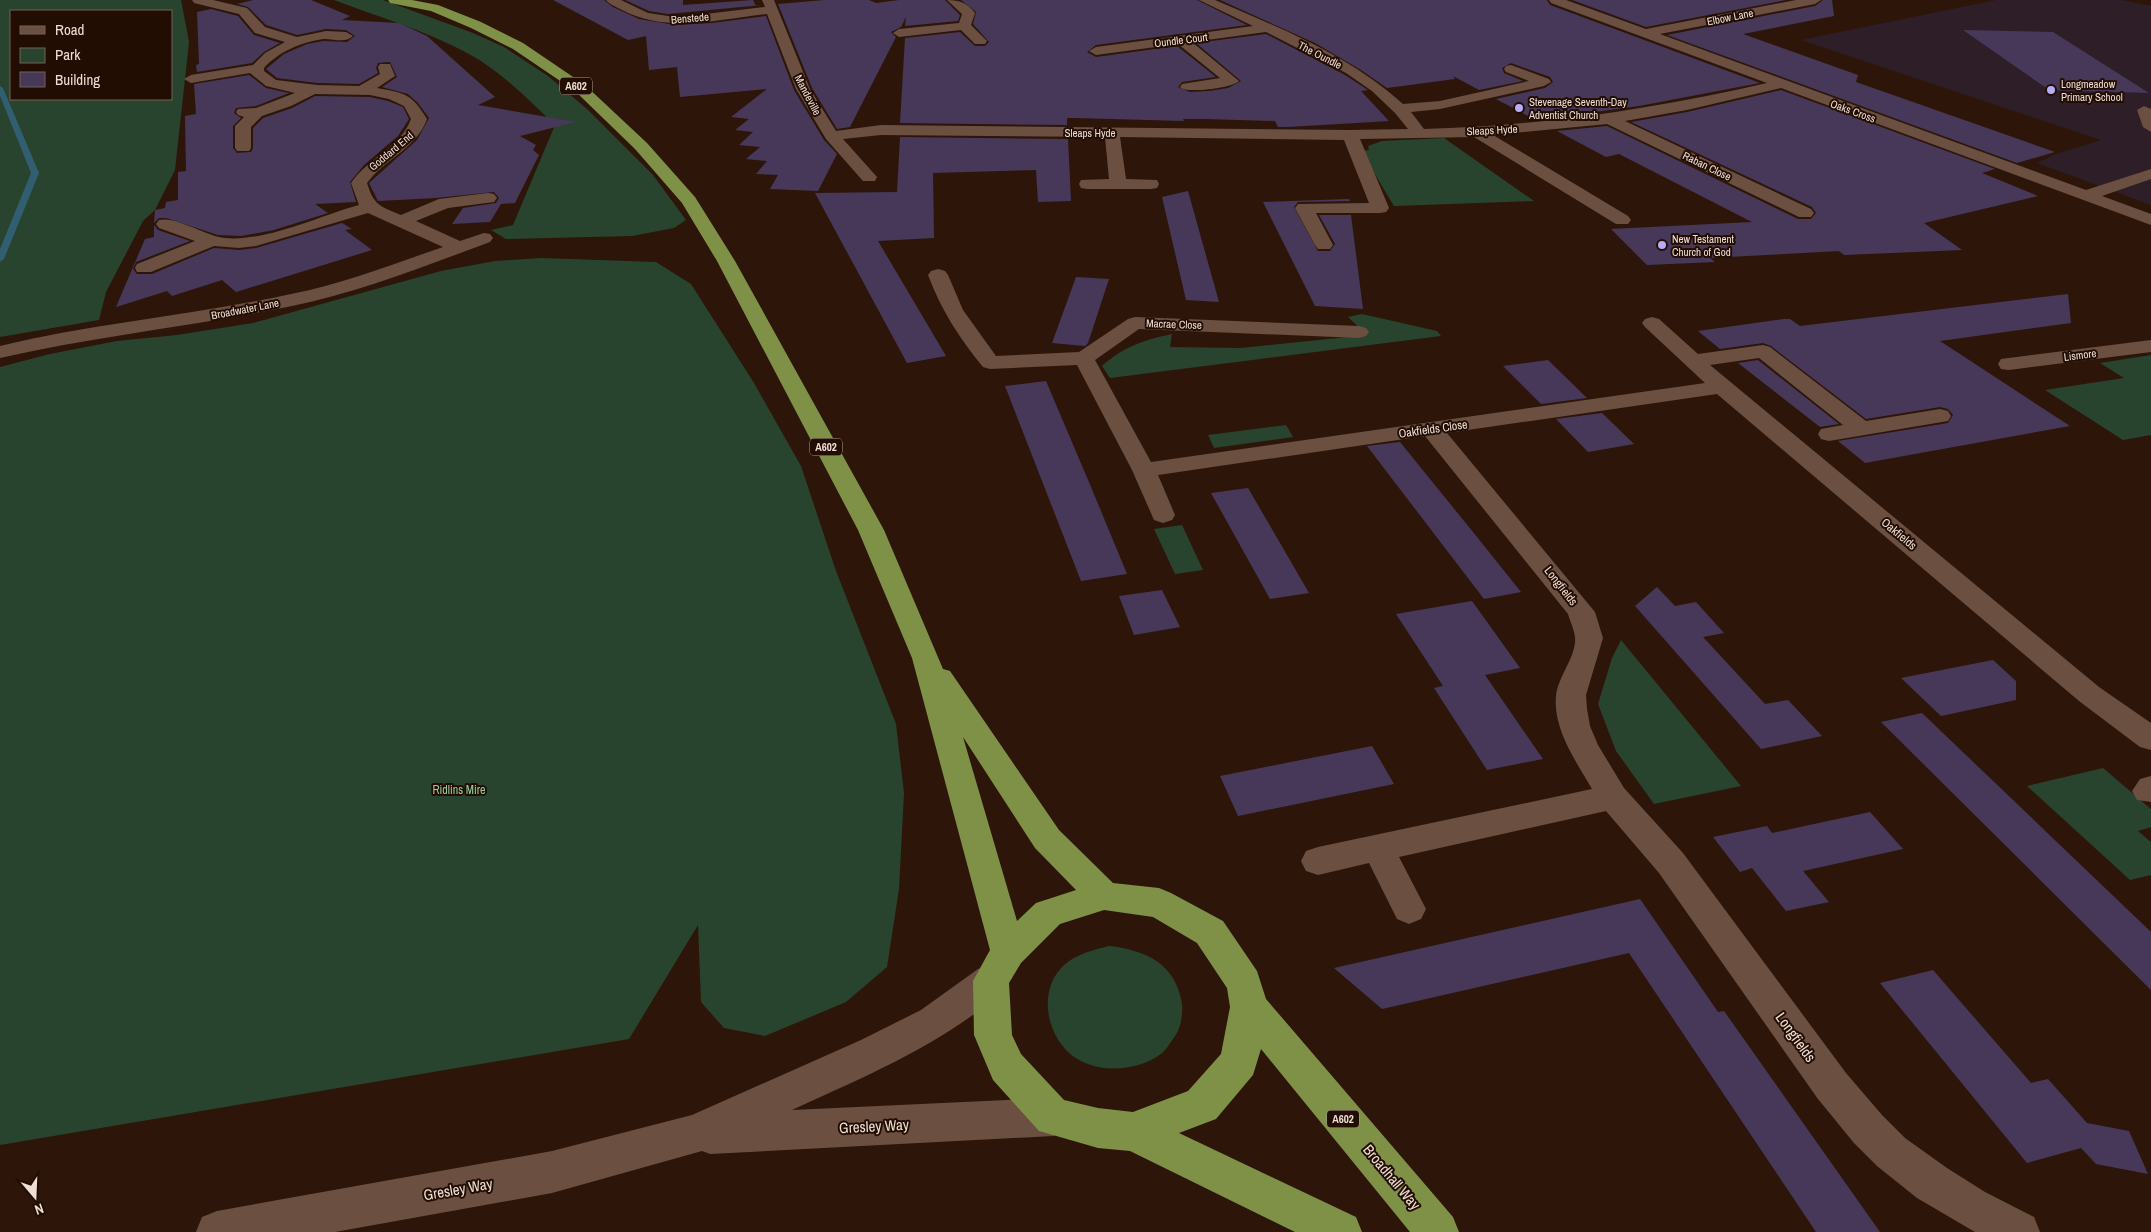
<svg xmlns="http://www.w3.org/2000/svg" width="2151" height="1232" font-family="'Archivo Narrow',sans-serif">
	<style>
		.education { fill: #2e1e28 }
		.green { fill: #28442e; fill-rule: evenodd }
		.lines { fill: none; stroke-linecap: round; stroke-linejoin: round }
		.stream { fill: #325e71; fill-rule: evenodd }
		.building { fill: #473859 }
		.minor { fill: #6b5041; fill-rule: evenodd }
		.highway { fill: #7e9146; fill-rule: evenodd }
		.poi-dot { fill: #b6acf8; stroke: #220d02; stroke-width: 2 }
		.labels { text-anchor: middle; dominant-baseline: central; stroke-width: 4; stroke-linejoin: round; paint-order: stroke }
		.far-street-label { font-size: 11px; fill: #efded6; stroke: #220d02 }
		.far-poi-label { font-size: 11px; fill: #efded6; stroke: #220d02; text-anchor: start }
		.shield { fill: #220d02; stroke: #b29f96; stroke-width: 1 }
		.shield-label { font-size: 11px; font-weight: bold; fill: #efded6 }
		.street-label { font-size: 12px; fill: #efded6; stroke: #220d02 }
		.park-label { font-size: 12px; fill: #95cea1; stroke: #220d02 }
		.near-street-label { font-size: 15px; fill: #efded6; stroke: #220d02 }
	</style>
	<rect width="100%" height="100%" fill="#2d1609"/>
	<path class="education" d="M1996,0H2121L2151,6V205L2037,163L2056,154L2101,140L1801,40Z"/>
	<path class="green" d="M0,0H181L189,42L175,170L155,210L143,221L106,292L99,320L0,337ZM11,11H171V99H11Z
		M334,0H383L473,33L504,47L548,76L587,109L653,175L686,220L674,228L632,236L506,239L491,230L513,225L555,125C529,100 502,72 469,54C427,31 379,17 334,0Z
		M1444,138L1534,201L1394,206L1361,151L1369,150L1368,146L1382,141Z
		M541,258L656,262L691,284L754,383L801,466L836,571L896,724L904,793L899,889L887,967L846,1002L765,1036L724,1028L701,1002L698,925L629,1039L0,1145V367L50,354L117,341L177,335L253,323L441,271L495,261Z
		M1362,314L1437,331L1441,336L1110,378L1102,366C1123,347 1144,340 1172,334L1170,347L1241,348L1367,335L1348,317Z
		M2151,355V435L2123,440L2045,390L2124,378L2100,363Z
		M1286,425L1293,437L1214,448L1208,435Z
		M1182,525L1203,570L1175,574L1154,529Z
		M1621,640L1741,786L1654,804L1616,751L1598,704L1612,658Z
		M2103,768L2151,809V827L2138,831L2151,842V875L2130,880L2027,786Z
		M1109,946C1146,950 1176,964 1182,1004C1183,1014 1181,1028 1175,1036C1171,1042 1166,1050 1161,1054C1135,1073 1090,1075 1066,1050C1042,1024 1039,978 1074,958C1085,952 1097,949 1109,946Z"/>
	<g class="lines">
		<path class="stream" d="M0,86L3,88L39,173L4,259L0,262V249L31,173L0,96Z"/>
	</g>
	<path class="building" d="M253,0H311L350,16L342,20L399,23L427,36L495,97L478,105L576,122L520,136L536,145L533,150L539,155L515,203L501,204L490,222L452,224L463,208L496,203L499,198L494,192L436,198L378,201L369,183L417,140L429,118L418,103L408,94L382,87L397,77L390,62L378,63L376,68L378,73L359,84L317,83L277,78L266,69L284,54L307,44L323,41L347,42L355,36L346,30L326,29L297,35L266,25L248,7L237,4Z
		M553,0H604L613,7L639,19L675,25L712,23L766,16L794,90L824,140L837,154L818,191L770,189L778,175L756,174L767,161L746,159L760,147L739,145L753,132L735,130L749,119L731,117L767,89L680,97L677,67L649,70L646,36L628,40Z
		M625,0H683V5L753,0L756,6L762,5L668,14L649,11Z
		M824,0H869L876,3L899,0H945L960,15L958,21L905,26L906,17L901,27L891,32L896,37L850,127L837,129L812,88L778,4Z
		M961,0H1197L1247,25L1096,45L1087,52L1096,57L1177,46L1216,77L1182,82L1178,87L1190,92L1209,91L1228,88L1241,81L1196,43L1266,34L1345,75L1368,90L1361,91L1389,121L1288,127H1278L1275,121L1206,119H1183L1184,121L1077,118H1067V125L900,123L905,38L960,32L975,46H985L989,42L973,24L976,12Z
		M1220,0H1547L1550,5L1760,83L1639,106L1536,120L1496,99L1545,88L1553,82L1550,77L1511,63L1502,68L1504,73L1523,81L1479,90L1453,76L1455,79L1387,88L1361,70L1315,43Z
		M1572,0H1786L1646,27Z
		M1823,0H1832L1834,16L1743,34L1858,75L1856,82L2055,152L2017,163L1667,35L1815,6Z
		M211,9L238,16L254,35L280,43L264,52L252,63L197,72L196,65L199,64L197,12Z
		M1963,30L2053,32L2149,93L2049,90Z
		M249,75L266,88L289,93L256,106L236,108L234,113L241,118L233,126V148L237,153L251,152L253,148V128L263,118L292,108L315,96L370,97L388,101L403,107L409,119L398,136L364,165L350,182L356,202L315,204L328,213L274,230L241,236L218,235L166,218H159L154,223L155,210L165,208L166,202L178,200V172L186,171L185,116L196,114L194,84Z
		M1781,90L1995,169L1982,173L2038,196L1924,223L1962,250L1844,255L1839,251L1803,253L1710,258L1715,262L1647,265L1611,229L1752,222L1619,154L1606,157L1557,131L1607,126L1798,219H1811L1816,213L1812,207L1631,122L1687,112Z
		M900,137L1068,139L1071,201L1038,202L1036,170L933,173L934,238L878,241L946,356L907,363L815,193L897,192Z
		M1188,191L1219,302L1186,300L1162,197Z
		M1349,199L1350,201L1298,202L1294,207L1318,251H1330L1335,244L1319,215H1351L1363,309L1315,306L1263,202Z
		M342,223L352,229L345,230L372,250L236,292L222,280L172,296L167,291L116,307L145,239L154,237V225L158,230L190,241L136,262L133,269L137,274H152L214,248L239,250L256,248Z
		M1076,277L1109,279L1088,343L1085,346L1052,343Z
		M2068,294L2071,323L1940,341L2070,426L1865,463L1838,441L1948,423L1953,415L1948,409L1940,407L1866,419L1771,346L1763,343L1720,349L1698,331L1784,319H1790L1800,326Z
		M1548,360L1587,398L1541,404L1503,366Z
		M1758,360L1839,424L1820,427L1738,363Z
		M1046,381L1091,487L1127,574L1081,581L1005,386Z
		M1602,413L1634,444L1588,452L1556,419Z
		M1400,442L1477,537L1521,592L1484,599L1367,446Z
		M1248,488L1309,593L1270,599L1211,493Z
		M1657,587L1675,606L1696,602L1724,633L1703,637L1765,704L1788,700L1822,736L1761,749L1635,606Z
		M1162,590L1180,627L1134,635L1119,596Z
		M1472,601L1520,668L1485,675L1543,759L1487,770L1434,688L1443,686L1396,614Z
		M1993,660L2016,681V700L1941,716L1901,678Z
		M1922,713L2151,932V990L1881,722Z
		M1372,746L1394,784L1238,816L1220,776Z
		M1870,812L1903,849L1803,871L1829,902L1786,911L1752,868L1740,872L1713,837L1767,826L1772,833Z
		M1640,899L1718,1012L1724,1011L1880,1232H1816L1629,953L1382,1009L1334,968Z
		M1933,970L2031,1083L2048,1079L2087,1123L2129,1131L2148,1174L2096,1164L2081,1148L2027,1163L1880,983Z"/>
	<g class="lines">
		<path class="minor" d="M192,0H213L247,8L265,27L297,37L326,31L346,32L353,36C346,44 332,38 323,39C302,42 278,52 264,68V71L276,80L317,85L359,86L380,74L378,67L380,64H390L395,76L377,88C405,93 412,94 427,119C416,149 385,159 367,183C374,206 380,206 401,215L439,199L488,193L494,194L497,198L494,202L448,208L416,221L460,241L484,233L490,234L493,238L490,242C425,266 360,292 292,306C195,326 96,336 0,358V346C96,323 195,315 291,294C343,284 393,264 443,247L368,213L256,246L239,248L214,246L151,272H137L135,268L137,264L195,241L159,228L156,224L159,220C177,216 205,236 225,238C266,242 319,216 359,205L351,183C367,159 401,147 411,119L404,106L389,99L370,95L315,94L291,106L262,116L251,127V148L249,151H237L235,148V126L244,117L238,115L236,112L238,109L256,108L295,93L266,86L250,73L191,83L184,79L191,75L253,65L265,53L285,42L255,33L239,14L194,3Z
			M606,0H621L648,13L668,16L697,15L765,7L762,0H774L810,89L836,131L881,125L1350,130L1408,129L1395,113L1372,91L1346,73L1266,32L1192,42L1239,81C1233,88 1185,94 1180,87L1182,84L1220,78L1178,44L1096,55L1089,51L1096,47L1253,26L1199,0H1215C1282,29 1349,55 1403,104L1440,101L1529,81L1506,72L1504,69L1506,66L1511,65L1549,79L1551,82L1544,86L1440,109L1411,112L1424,129C1540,126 1654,109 1767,83L1551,3L1549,0H1566L1646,29L1796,0H1821L1815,4L1660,34L2086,190L2151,169V179L2102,196L2151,214V225L1781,88L1687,110L1625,121L1811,209L1814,213L1811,217H1799L1607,124L1493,135L1628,216L1631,220L1628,224H1616L1474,137L1360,139L1389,208L1386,212L1380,213H1316L1333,245L1330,249H1318L1315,245L1295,208L1298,204L1369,203L1344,140L1120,137L1126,179L1157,180L1159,184L1157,188L1151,189H1087L1081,188L1079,184L1081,180L1109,179L1105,137L881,135L843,139L877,177L875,181H863L826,139L796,89L767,14C719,19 668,34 622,10C617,7 610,5 606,0Z
			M947,0C960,0 967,3 975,13L971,25L987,41L985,44H975L961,30L899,37L893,33L899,29L959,23L962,14Z
			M2144,106L2151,109V132L2143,127L2137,110Z
			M938,269L945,271L948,275L963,310L996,356L1079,352L1128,319L1135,317L1359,326L1366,328L1369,332L1366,336L1359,338L1139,329L1095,360L1151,462L1705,383L1645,327L1642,323L1645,319L1652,317L1659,319L1698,354L1763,345L1770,347L1866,421L1940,409L1948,411L1951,416L1948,421L1829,441L1821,439L1818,434L1821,429L1843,425L1759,358L1710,365L2099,687L2151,723V750L2140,747L2079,701L1717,394L1447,433L1595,612L1603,638L1586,695L1587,709L1590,726L1598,745L1624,788L1683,853L1846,1073L1882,1115L1905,1138L1947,1168L1985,1192L2034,1217L2040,1232H1975L1917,1198L1877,1166L1854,1143L1818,1099L1659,873L1606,811L1399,857L1426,909L1421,919L1409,924L1397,919L1369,863L1318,875L1306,871L1301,861L1306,851L1318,847L1592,789C1576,761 1553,730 1556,696C1558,676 1577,656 1575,637C1574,629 1570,621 1568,614L1425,436L1158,475L1175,515L1172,520L1163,523L1154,520L1132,470L1077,365L990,369L983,367C960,339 941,310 928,275L931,271Z
			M2151,340V352L2009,370L2001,369L1998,364L2001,359L2009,358Z
			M2151,776V802L2137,800L2132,791L2140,779Z
			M991,965L1004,969L1009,981C1002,996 990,1003 977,1012C920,1054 855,1081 792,1110L1053,1098L1067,1103L1073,1117L1067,1131L1053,1136L710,1154L702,1151L552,1193L335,1232H196L202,1217L217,1211L552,1151L692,1115L861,1040L921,1010L978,969Z"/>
		<path class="highway" d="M388,0H412L438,5L481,22L523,43L585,85L647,143L695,197L735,261L884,530L943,669L950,671L1059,830L1113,883L1159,888L1171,893L1223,921L1257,971L1266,999L1453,1217L1459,1232H1410L1261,1049L1253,1075L1216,1119L1179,1133L1356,1217L1362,1232H1295L1130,1151L1098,1148L1039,1131L993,1080L974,1035L973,981L990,950L912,658L858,530L717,261L682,203L635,149L575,91L513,49L471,28L431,11L390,3ZM963,737L1035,848L1076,890L1036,903L1017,921ZM1104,910L1153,917L1197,943L1227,988L1230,1007L1221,1054L1188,1091L1133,1112L1098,1108L1064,1100L1021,1054L1012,1035L1009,983L1021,963L1060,924Z"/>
	</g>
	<g class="poi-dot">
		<circle cx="2051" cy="90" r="5"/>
		<circle cx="1519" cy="108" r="5"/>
		<circle cx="1662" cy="245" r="5"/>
	</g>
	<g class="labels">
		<g class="far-street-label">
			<text transform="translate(1730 17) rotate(-11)">Elbow Lane</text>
			<text transform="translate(690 18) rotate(-5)">Benstede</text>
			<text transform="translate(1181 40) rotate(-7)">Oundle Court</text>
			<text transform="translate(1320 55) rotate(27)">The Oundle</text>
			<text transform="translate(808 95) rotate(62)">Mandeville</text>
			<text transform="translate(1853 111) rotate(20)">Oaks Cross</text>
			<text transform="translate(1492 130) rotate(-3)">Sleaps Hyde</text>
			<text x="1090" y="133">Sleaps Hyde</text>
			<text transform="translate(391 151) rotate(-40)">Goddard End</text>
			<text transform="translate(1707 166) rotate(26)">Raban Close</text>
			<text transform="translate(245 309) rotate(-11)">Broadwater Lane</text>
			<text transform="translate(1174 324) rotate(2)">Macrae Close</text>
			<text transform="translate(2080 355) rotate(-7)">Lismore</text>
		</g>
		<g class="far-poi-label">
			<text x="2061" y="84">Longmeadow<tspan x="2061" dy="13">Primary School</tspan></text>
			<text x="1529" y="102">Stevenage Seventh-Day<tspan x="1529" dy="13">Adventist Church</tspan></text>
			<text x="1672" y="239">New Testament<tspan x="1672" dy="13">Church of God</tspan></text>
		</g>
		<g class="shield">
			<rect x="560" y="77.5" width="32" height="17" rx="4"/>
			<rect x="810" y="438.5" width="32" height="17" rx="4"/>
			<rect x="1327" y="1110.5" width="32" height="17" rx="4"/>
		</g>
		<g class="shield-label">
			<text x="576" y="86">A602</text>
			<text x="826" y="447">A602</text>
			<text x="1343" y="1119">A602</text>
		</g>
		<g class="street-label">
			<text transform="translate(1433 429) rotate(-8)">Oakfields Close</text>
			<text transform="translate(1899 534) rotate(40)">Oakfields</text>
			<text transform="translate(1561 586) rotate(52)">Longfields</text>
		</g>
		<g class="park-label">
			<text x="459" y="790">Ridlins Mire</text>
		</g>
		<g class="near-street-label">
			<text transform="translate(1796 1037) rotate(54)">Longfields</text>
			<text transform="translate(874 1126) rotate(-3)">Gresley Way</text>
			<text transform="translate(1392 1177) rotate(50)">Broadhall Way</text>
			<text transform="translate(458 1189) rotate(-10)">Gresley Way</text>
		</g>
	</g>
	<rect x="10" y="10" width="162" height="90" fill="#220d02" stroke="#746157"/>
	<rect x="20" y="26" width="25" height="8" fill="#6b5041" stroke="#746157"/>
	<text x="55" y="35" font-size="15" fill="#efded6">Road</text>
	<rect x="20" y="48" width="25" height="15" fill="#28442e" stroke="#746157"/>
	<text x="55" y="60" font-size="15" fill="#efded6">Park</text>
	<rect x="20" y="72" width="25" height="15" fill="#473859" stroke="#746157"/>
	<text x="55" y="85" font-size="15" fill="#efded6">Building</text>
	<g transform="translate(35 1197) rotate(161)" stroke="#220d02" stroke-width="4" paint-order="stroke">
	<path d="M0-4L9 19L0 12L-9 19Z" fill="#efded6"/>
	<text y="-8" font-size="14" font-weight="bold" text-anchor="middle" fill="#efded6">N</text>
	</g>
</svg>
